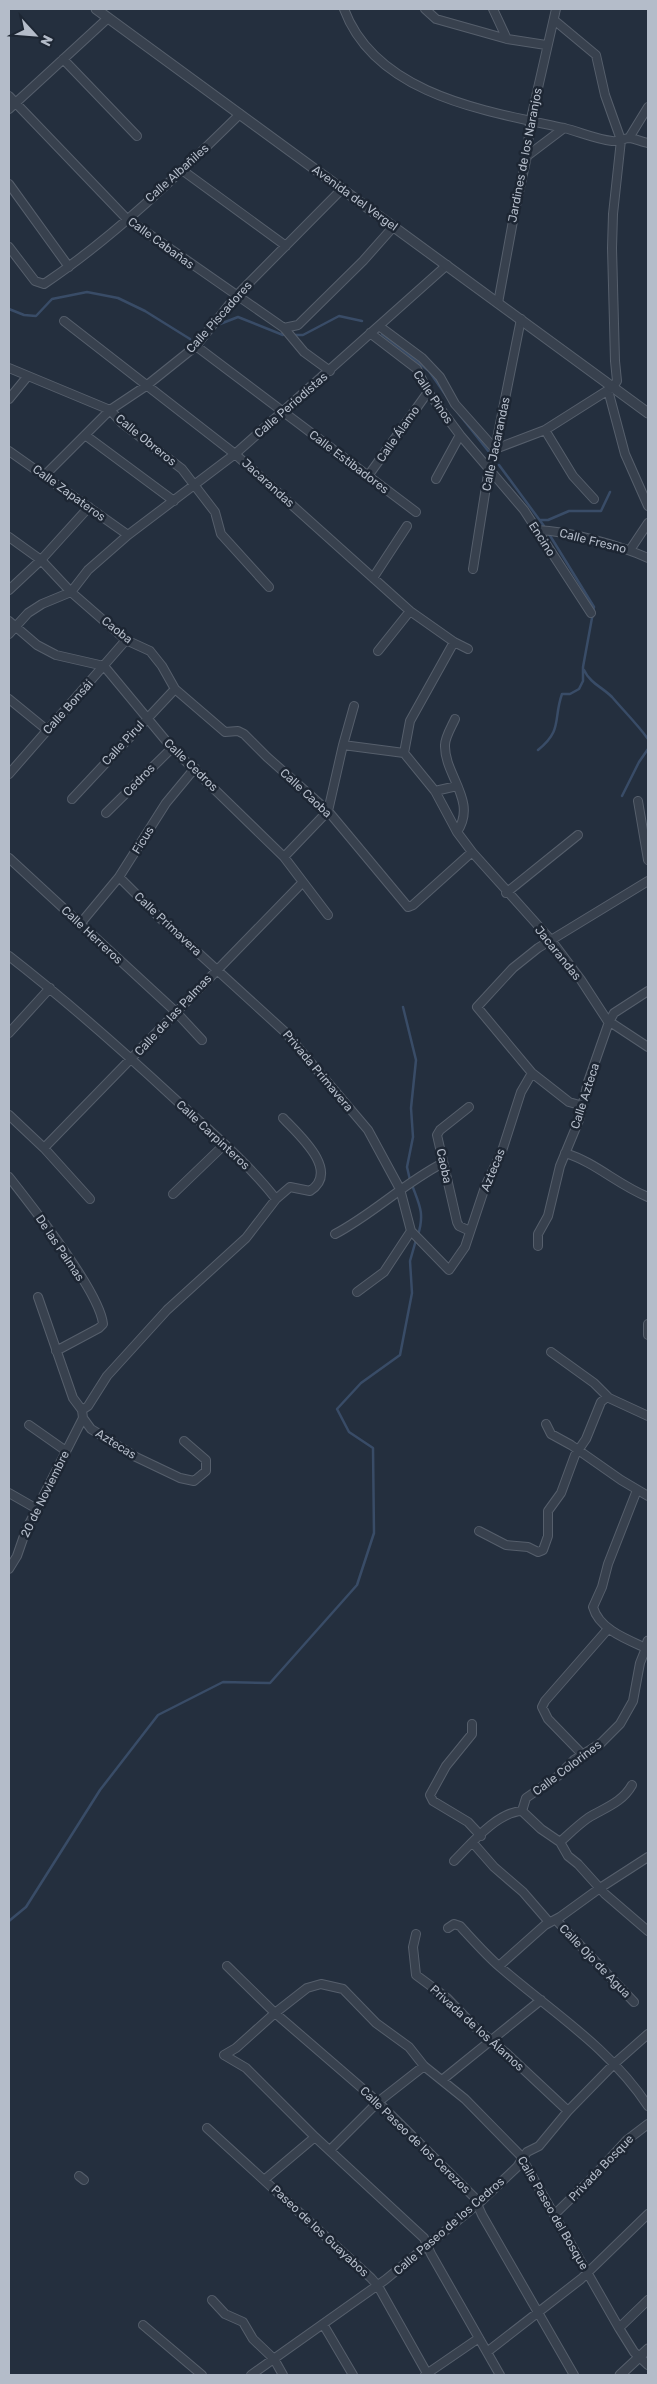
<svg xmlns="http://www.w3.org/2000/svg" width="657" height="2384" font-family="Rubik,sans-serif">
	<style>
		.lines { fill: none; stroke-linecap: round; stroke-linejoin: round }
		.stream { stroke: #394c67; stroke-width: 2.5 }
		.minor-casing { stroke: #565f6c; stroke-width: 10 }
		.tertiary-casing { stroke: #565f6c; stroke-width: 11 }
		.minor { stroke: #38414e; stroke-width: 8 }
		.tertiary { stroke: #38414e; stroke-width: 9 }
		.labels { text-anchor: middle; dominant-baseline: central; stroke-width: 5; stroke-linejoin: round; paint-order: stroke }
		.street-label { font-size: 12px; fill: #b4bcc9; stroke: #1d2633 }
	</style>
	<rect width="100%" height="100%" fill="#242f3e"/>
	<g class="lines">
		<path class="stream" d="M9,309L24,315L36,316L52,299L87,292L118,298L145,311L190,339
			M220,324L238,317L283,335
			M382,334L429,371L447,397
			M294,335H303L339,316L362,321
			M459,414L489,452
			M499,465L544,526
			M540,520H548L569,511H601L610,492
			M584,670C590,683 602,687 612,697C624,711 638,725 648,739
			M538,750C563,730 553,719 562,694H570L579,689L583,681V667L594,607L549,534
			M622,796L639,762L648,749
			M403,1007L416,1060L411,1108L413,1137L407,1167L410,1180
			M412,1185C419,1204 425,1213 418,1235
			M9,1921L26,1907L100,1790L158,1715L223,1682L270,1683L357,1585L374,1533L373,1448L349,1432L337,1409L361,1383L400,1355L412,1293L410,1261L416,1240"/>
		<g class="minor-casing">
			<path id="minor" d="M344,9C376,95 486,111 564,128C580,132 595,139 612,141C618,142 624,138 630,138C636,139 642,142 648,143
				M425,9L436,19L507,39L546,45
				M493,9L507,39
				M63,59L137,136
				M9,96L126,218L284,328L304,352L330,371
				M9,109L108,18
				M629,138L648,107
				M527,156L564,128
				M182,170L286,246
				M9,184L69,267
				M9,247L35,281L44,284C114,237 180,173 240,114
				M498,303L515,210L527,156L530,123L556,9
				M64,321L235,454L410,611L454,642L468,649
				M379,326L422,358L440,377L455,404L495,449L545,430L613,387L617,381L615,361L612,248L613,214L621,140L605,95L596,55L554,20
				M284,328L298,325L363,261L394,226
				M370,333L417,369L428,392L460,435L524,510L591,613
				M196,346L416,512
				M9,368L110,410L122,423L182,469L215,512L221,534L269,587
				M608,390L625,454L648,506
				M9,399L27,377
				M545,430L573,476L594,499
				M85,435L174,501
				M9,451L128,535
				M44,476L110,410L146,386L196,346L236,296L342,189
				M368,476L428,392
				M436,479L460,435
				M537,530C568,531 619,545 648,558
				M9,537L41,560L71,592L126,640L150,651L162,666L175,689L225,732L238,731L244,734L267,757L328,811L408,907L413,905L472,852
				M630,550L648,523
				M473,569L489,468L495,449L521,319
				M373,578L407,526
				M9,590L41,560L89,507
				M9,621L37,645L56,655L104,666L172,748L284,857L328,915
				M9,634L28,613L42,604L71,592L88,570L128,535L235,454L447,265
				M454,642L410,721L404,753L435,791L457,832L472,852L551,940L581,980L607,1020L648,1047
				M378,651L410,611
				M9,699L47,730
				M455,719C452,726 445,737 445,745C444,775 478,801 457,832
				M343,745L354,706
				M9,774L126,640
				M435,791L457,786
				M72,799L175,689
				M638,801L648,860
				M328,811L343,745L404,753
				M106,813L172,748
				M284,857L328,811
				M9,858L176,1012L202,1040
				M119,877L160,918L285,1032L368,1130L400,1189L411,1231L449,1270L465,1247L485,1187L502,1151L521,1092L532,1073
				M506,893L578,835
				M80,924L119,877L166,803L195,768
				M9,956C67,1001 122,1050 176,1100C211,1132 247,1162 276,1199L246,1238L167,1310L107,1376L88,1406L82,1410
				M9,1033L50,988
				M583,1106L569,1102L532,1073L477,1007L513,968L538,948L648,881
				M469,1107L440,1130L437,1135L457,1222L459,1226L470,1231
				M9,1115L44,1148L90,1199
				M44,1148L303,882
				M565,1153C595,1162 618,1185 648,1197
				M9,1177C31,1205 100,1292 103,1324L99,1328L56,1351
				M173,1194L224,1145
				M276,1199L290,1187L310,1191C341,1171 298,1134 283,1118
				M335,1234C373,1214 404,1183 443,1163
				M538,1246V1234L548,1216L560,1166L579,1120L588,1082L609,1022L614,1013L648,991
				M357,1292L384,1272L411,1231
				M38,1297L73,1398L82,1410L83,1418L91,1429L136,1457L180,1478L194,1481L206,1471V1460L184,1441
				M648,1324V1335
				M551,1352L594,1383L609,1398L648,1416
				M546,1424L551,1434L571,1445L621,1480L648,1496
				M29,1425L66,1451
				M9,1493L37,1509
				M479,1531L506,1545L528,1547L538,1552L543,1550L548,1536V1511L561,1493L575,1455L586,1439L601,1402L607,1397
				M9,1569L17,1556L26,1530L83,1418
				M472,1724V1734L446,1766L430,1795L433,1801L468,1822L481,1836
				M583,1755L548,1719L542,1707L545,1701L608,1629
				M522,1811L526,1798L558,1776L574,1760L601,1743L620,1724L633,1701L640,1663L646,1648C626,1639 599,1629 593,1607L602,1587L608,1564L637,1490
				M522,1811L541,1829L560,1842L568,1856L578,1864L605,1894L648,1931
				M560,1842C569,1834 578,1825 588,1818C604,1808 622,1803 632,1785
				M473,1843L494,1867L523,1892L549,1922
				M454,1861C471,1844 497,1812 522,1811
				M556,1920L634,2002
				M448,1928L454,1924L460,1926C473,1940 486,1955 500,1967C552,2012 610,2048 648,2106
				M416,1934L413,1947L416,1975L447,1998L475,2027L505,2052L568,2111
				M227,1966L275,2013L378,2102L474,2197L482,2215L574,2375
				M499,1966L545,1925L560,1917L600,1888L648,1857
				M224,2055L236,2048L275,2013L307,1988L321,1984L343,1989L376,2023L409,2047L424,2066L465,2099L520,2155L619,2328L634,2352L648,2365
				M224,2055L246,2068L315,2137L424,2238L431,2254L500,2375
				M442,2080L541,2000
				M207,2128L371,2278L378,2286L428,2375
				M330,2150L378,2102L424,2066
				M79,2176L84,2180
				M264,2180L315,2137
				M555,2214L594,2176L627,2140L648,2124
				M212,2300L225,2314L243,2322L253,2339L274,2359L283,2375
				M323,2324L353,2375
				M143,2325L202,2375
				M619,2328L648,2300
				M487,2352L581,2279L648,2214
				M251,2375L385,2280L478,2204L517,2167L527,2152L539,2146L568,2111L614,2064L648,2034
				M425,2375L479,2338"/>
		</g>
		<g class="tertiary-casing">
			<path id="tertiary" d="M96,9L648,413
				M648,1641L646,1648L648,1649
				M620,2375L648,2349"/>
		</g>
		<use href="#minor" class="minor"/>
		<use href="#tertiary" class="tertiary"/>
	</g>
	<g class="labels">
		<g class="street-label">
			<text transform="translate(525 155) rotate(-79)">Jardines de los Naranjos</text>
			<text transform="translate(177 173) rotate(-42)">Calle Albañiles</text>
			<text transform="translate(355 198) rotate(36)">Avenida del Vergel</text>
			<text transform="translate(161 243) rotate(36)">Calle Cabañas</text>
			<text transform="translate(219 317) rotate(-48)">Calle Piscadores</text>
			<text transform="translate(433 397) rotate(56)">Calle Pinos</text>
			<text transform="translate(291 405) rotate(-41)">Calle Periodistas</text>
			<text transform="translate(398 434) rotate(-55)">Calle Álamo</text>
			<text transform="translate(146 440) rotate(39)">Calle Obreros</text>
			<text transform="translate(496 444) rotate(-78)">Calle Jacarandas</text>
			<text transform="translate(349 462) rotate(37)">Calle Estibadores</text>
			<text transform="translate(268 483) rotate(42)">Jacarandas</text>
			<text transform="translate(69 493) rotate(36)">Calle Zapateros</text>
			<text transform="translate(542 539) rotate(57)">Encino</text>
			<text transform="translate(593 541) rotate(14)">Calle Fresno</text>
			<text transform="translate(117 630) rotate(38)">Caoba</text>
			<text transform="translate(68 707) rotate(-48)">Calle Bonsái</text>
			<text transform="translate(123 743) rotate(-47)">Calle Pirul</text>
			<text transform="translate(191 765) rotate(44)">Calle Cedros</text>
			<text transform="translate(139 780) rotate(-46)">Cedros</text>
			<text transform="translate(306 793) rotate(43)">Calle Caoba</text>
			<text transform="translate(143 840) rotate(-58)">Ficus</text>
			<text transform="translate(168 924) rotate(43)">Calle Primavera</text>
			<text transform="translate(92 935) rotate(43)">Calle Herreros</text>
			<text transform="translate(558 953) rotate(51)">Jacarandas</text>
			<text transform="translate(173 1015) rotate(-47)">Calle de las Palmas</text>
			<text transform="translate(318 1071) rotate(50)">Privada Primavera</text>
			<text transform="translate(585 1096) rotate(-72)">Calle Azteca</text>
			<text transform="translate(213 1135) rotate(43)">Calle Carpinteros</text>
			<text transform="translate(444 1166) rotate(78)">Caoba</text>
			<text transform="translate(493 1170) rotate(-68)">Aztecas</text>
			<text transform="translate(60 1248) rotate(56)">De las Palmas</text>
			<text transform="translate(116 1444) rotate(32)">Aztecas</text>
			<text transform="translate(45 1494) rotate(-64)">20 de Noviembre</text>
			<text transform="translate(567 1768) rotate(-37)">Calle Colorines</text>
			<text transform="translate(595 1961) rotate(46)">Calle Ojo de Agua</text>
			<text transform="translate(477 2028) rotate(42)">Privada de los Álamos</text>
			<text transform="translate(415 2140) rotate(44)">Calle Paseo de los Cerezos</text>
			<text transform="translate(601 2168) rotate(-46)">Privada Bosque</text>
			<text transform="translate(553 2213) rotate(60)">Calle Paseo del Bosque</text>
			<text transform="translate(449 2226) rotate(-41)">Calle Paseo de los Cedros</text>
			<text transform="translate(320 2231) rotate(43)">Paseo de los Guayabos</text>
		</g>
	</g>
	<rect width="657" height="2384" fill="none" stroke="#b4bcc9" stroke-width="20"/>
	<g transform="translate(35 35) rotate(116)" stroke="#1d2633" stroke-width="4" paint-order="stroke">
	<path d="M0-4L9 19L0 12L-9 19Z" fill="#b4bcc9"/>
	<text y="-8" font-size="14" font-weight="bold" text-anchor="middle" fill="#b4bcc9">N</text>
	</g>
</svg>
